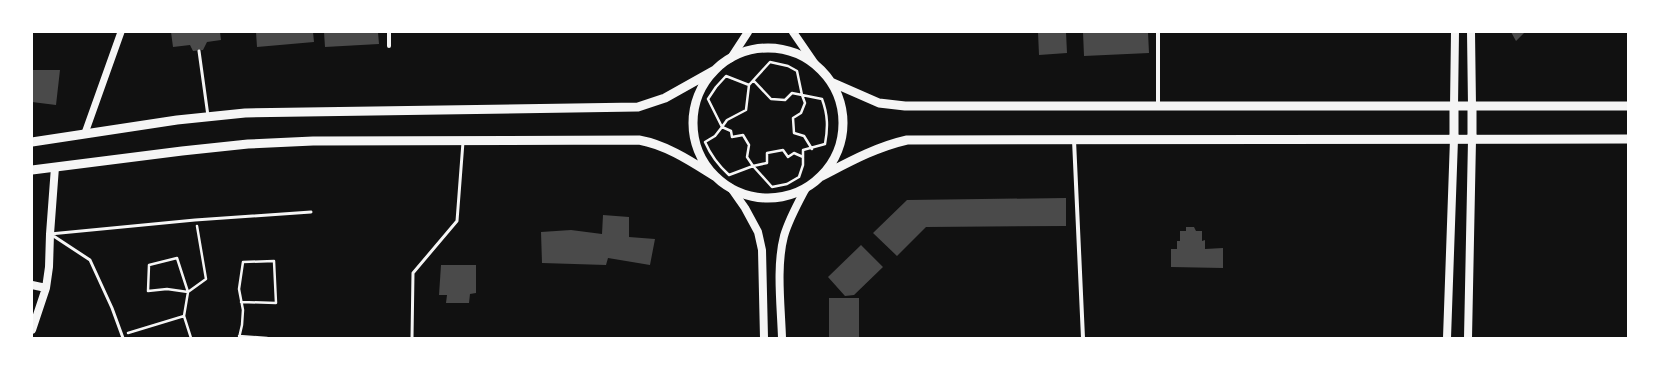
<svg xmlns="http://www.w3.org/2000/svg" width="1660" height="370" font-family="Cabin,sans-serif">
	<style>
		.building { fill: #4a4a4a }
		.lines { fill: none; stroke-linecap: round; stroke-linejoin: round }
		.path { stroke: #f5f5f5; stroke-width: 2.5 }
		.service { stroke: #f5f5f5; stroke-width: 3 }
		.minor { stroke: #f5f5f5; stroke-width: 4 }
		.tertiary { stroke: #f5f5f5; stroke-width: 7 }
		.secondary { stroke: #f5f5f5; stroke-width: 8 }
		.primary { stroke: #f5f5f5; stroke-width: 9 }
	</style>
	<rect width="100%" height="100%" fill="#111"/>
	<path class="building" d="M171,32H220L221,40L207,42L203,50L193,51L190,45L173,47Z
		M256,32H313L314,42L257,47Z
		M324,32H378L379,44L325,47Z
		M1038,32H1066L1067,53L1039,55Z
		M1083,32H1148L1149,53L1084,56Z
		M1511,32H1525L1516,41Z
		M33,70H60L56,105L32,102Z
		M1066,198V226L926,227L897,256L873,233L907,200Z
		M603,215L629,217V237L655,239L650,265L608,258L606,265L542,263L541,232L571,230L602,234Z
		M1186,227H1194L1196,231H1202V241L1205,240V249L1223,248V268L1171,267V249H1177V241H1180V231H1186Z
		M861,245L883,267L854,295L845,296L828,277Z
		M441,265H476V293L470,294L469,303H446L447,295H439Z
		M829,298H859V338H829Z"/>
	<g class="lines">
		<path class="path" d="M770,62L788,66L797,71L802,95L822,99C828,115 828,128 825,144L803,150V165L799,177L787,184L772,187L753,166L729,175C718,165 711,156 705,142L715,136L722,127L708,99L716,87L726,76L749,85Z
			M754,81L771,99L785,100L792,93L802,95L805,103L801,113L793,118L794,133L804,136L812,149
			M749,85L746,110L727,120L722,127L731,131L732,137L743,135L749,145L747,157L753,166L767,163V153L783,150L788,157L794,153L803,157
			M177,258L188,292L167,289L148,291L149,265Z
			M128,333L184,316
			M239,336L267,338
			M191,338L184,316L188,292L206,279L197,226
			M239,338L242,325L243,310L239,289L243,262L274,261L276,303L241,302"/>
		<path class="service" d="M199,51L208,116
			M50,234L195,220L311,212
			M52,235L90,260L112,308L123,338
			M412,338L413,273L457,221L463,142"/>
		<path class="minor" d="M1158,32V106
			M389,46V32
			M1074,140L1083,338"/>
		<path class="tertiary" d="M85,133L121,32"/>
		<path class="secondary" d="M793,32L815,64
			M1471,32L1472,106
			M731,58L748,32
			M1454,106L1455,32
			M731,188L745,208L758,232L762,250L764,338
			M32,285L46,288
			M32,330L46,288L49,267L50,234L55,167
			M782,338C781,306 776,266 784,236C789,219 798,203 806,188
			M1447,338L1454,139
			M1468,338L1472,140"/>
		<path class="primary" d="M693 123a75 75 0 1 1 150 0a75 75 0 1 1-150 0Z
			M831,82L879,103L905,106H1628
			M1472,106V140
			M1454,139V106
			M32,142L177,120L245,113L638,107L665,98L715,70
			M32,170L182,151L248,144L313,141L639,140C667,145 692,162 716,177
			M822,176C849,162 876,147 907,140L1628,139"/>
	</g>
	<rect width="1660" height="370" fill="none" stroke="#ffffff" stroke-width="66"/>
</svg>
